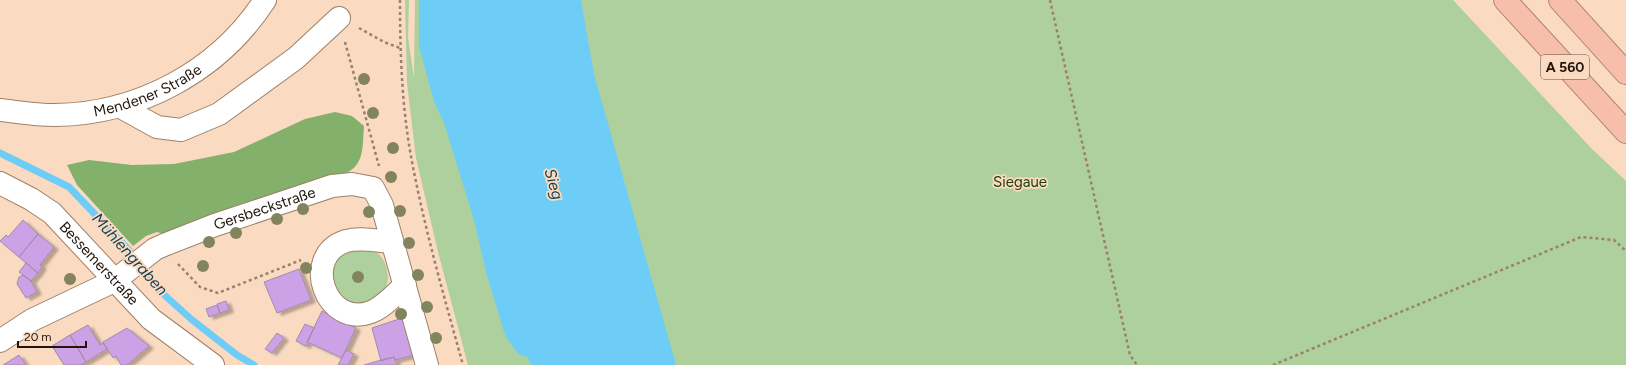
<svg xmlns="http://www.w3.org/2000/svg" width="1626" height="365" font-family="Figtree,sans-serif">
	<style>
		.green { fill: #aed09c }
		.forest { fill: #83b06b }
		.water { fill: #6ecdf6 }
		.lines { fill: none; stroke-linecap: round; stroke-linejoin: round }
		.stream { stroke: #6ecdf6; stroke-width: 7 }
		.building { fill: #cda1e6; stroke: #9f8caa; filter: url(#shadow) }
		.minor-casing { stroke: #9d8068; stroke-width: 24 }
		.highway-casing { stroke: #ac8373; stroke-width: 24 }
		.path { stroke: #98816f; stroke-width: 2.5; stroke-dasharray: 3 3; stroke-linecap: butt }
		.minor { stroke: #fff; stroke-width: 22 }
		.highway { stroke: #f7beaa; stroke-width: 22 }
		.tree { fill: #82845d }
		.labels { text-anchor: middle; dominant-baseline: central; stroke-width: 3.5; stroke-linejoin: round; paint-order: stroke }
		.shield { fill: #fadac1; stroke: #625143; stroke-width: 1 }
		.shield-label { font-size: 14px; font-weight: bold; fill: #21160d }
		.street-label { font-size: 15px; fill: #21160d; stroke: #fadac1 }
		.park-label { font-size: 15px; fill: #203d0c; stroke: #fadac1 }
		.water-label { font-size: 16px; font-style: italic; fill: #153f50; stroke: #fadac1 }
	</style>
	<defs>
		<filter id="shadow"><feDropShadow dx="4.5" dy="2.5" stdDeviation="1" flood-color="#0004"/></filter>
	</defs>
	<rect width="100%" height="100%" fill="#fadac1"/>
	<path class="green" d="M405,0H409L408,37L414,78L415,0H1453L1591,148L1626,181V365H468L438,252L416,158L407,83Z
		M347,249C354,249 363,248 369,249C387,253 393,280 383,293C378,299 368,302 361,306C331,295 336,296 332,266Z"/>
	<path class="forest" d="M335,112L352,116L364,126C362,152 365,167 338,177L164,234L157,232L146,236L133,246L77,185L67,165L89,160L132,165L174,164L234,152L305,119Z"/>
	<path class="water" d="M419,0H581L594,74L676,365H531L527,357L518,354L505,335L486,272L474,220L444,123L434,102L419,46Z"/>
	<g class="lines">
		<path class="stream" d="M0,153L69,187L128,249L160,291L191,319L237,355L254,365"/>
	</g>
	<path class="building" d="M23,220L38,234L19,257L0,241L6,235L8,237Z
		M38,234L54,247L40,265L42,267L38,273L19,257Z
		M26,263L38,273L31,281L19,272Z
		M299,269L311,300L277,313L264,282Z
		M23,275L31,281L37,292L26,298L17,284L19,277Z
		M226,301L229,310L220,313L217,304Z
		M217,305L220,313L209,317L206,309Z
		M322,311L356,328L342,358L307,342Z
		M399,319H403L414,355L395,360L394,357L381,361L372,328Z
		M305,324L314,328L306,346L296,341Z
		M88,325L100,345L103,343L107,349L86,362L70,335Z
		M127,328L149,346L127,365H121L116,356L113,358L103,342Z
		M277,333L284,338L272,353L265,349Z
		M70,335L86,362L81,365H64L52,346Z
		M346,350L354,354L348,365H338Z
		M19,355L26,365H3Z
		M394,357L397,365H364L381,360Z"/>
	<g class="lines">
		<g class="minor-casing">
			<g id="minor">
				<path d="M119,106L157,127L181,130L219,114L296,58L339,18"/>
				<path id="s1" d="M0,110C18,112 36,115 55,115C139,114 219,71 265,0"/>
				<path id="s2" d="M0,183L31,199L52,213L151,319L213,365"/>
				<path d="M392,242C377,241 360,237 346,241C300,256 326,329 371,312C384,307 395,294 405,285"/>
				<path id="s3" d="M0,341L32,320L114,281L155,249L164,245L215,225L332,186L352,184L373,188L382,205L427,365"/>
			</g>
		</g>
		<g class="highway-casing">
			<path id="highway" d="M1505,0L1626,132
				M1560,0L1626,73"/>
		</g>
		<path class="path" d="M400,0C400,56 402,112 413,167C426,234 445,300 463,365
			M1050,0L1130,355L1137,365
			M359,28L384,42L400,48
			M345,42L379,166
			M178,264L200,287L218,293L301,260
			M1273,365L1581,237L1614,240L1626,251"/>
		<use href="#minor" class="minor"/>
		<use href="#highway" class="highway"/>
	</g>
	<g class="tree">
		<circle cx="364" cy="79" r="6"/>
		<circle cx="373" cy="113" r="6"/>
		<circle cx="393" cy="148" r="6"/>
		<circle cx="391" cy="177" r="6"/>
		<circle cx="303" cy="209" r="6"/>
		<circle cx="400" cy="211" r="6"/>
		<circle cx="369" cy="212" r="6"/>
		<circle cx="277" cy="219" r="6"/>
		<circle cx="236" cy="233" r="6"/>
		<circle cx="209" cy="242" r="6"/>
		<circle cx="409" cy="243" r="6"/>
		<circle cx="203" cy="266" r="6"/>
		<circle cx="306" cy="268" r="6"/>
		<circle cx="418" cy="275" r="6"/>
		<circle cx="358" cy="277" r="6"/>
		<circle cx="70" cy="279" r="6"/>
		<circle cx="427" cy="307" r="6"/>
		<circle cx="401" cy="314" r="6"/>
		<circle cx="436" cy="338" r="6"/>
	</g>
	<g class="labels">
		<rect class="shield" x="1541" y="55" width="48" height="24" rx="3"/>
		<g class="shield-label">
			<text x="1565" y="67">A 560</text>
		</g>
		<g class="street-label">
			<text stroke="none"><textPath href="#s1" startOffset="152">Mendener Straße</textPath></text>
			<text stroke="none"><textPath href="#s3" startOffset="298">Gersbeckstraße</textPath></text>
			<text stroke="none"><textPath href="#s2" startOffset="129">Bessemerstraße</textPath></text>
		</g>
		<g class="park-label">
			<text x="1020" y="182">Siegaue</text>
		</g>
		<g class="water-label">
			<text transform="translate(554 184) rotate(74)">Sieg</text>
			<text transform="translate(130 254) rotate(48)">Mühlengraben</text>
		</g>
	</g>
	<path d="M18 341v6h68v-6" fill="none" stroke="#21160d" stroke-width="2"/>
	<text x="24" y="341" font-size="12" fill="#21160d" stroke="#fadac1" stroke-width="3" paint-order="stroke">20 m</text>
</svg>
